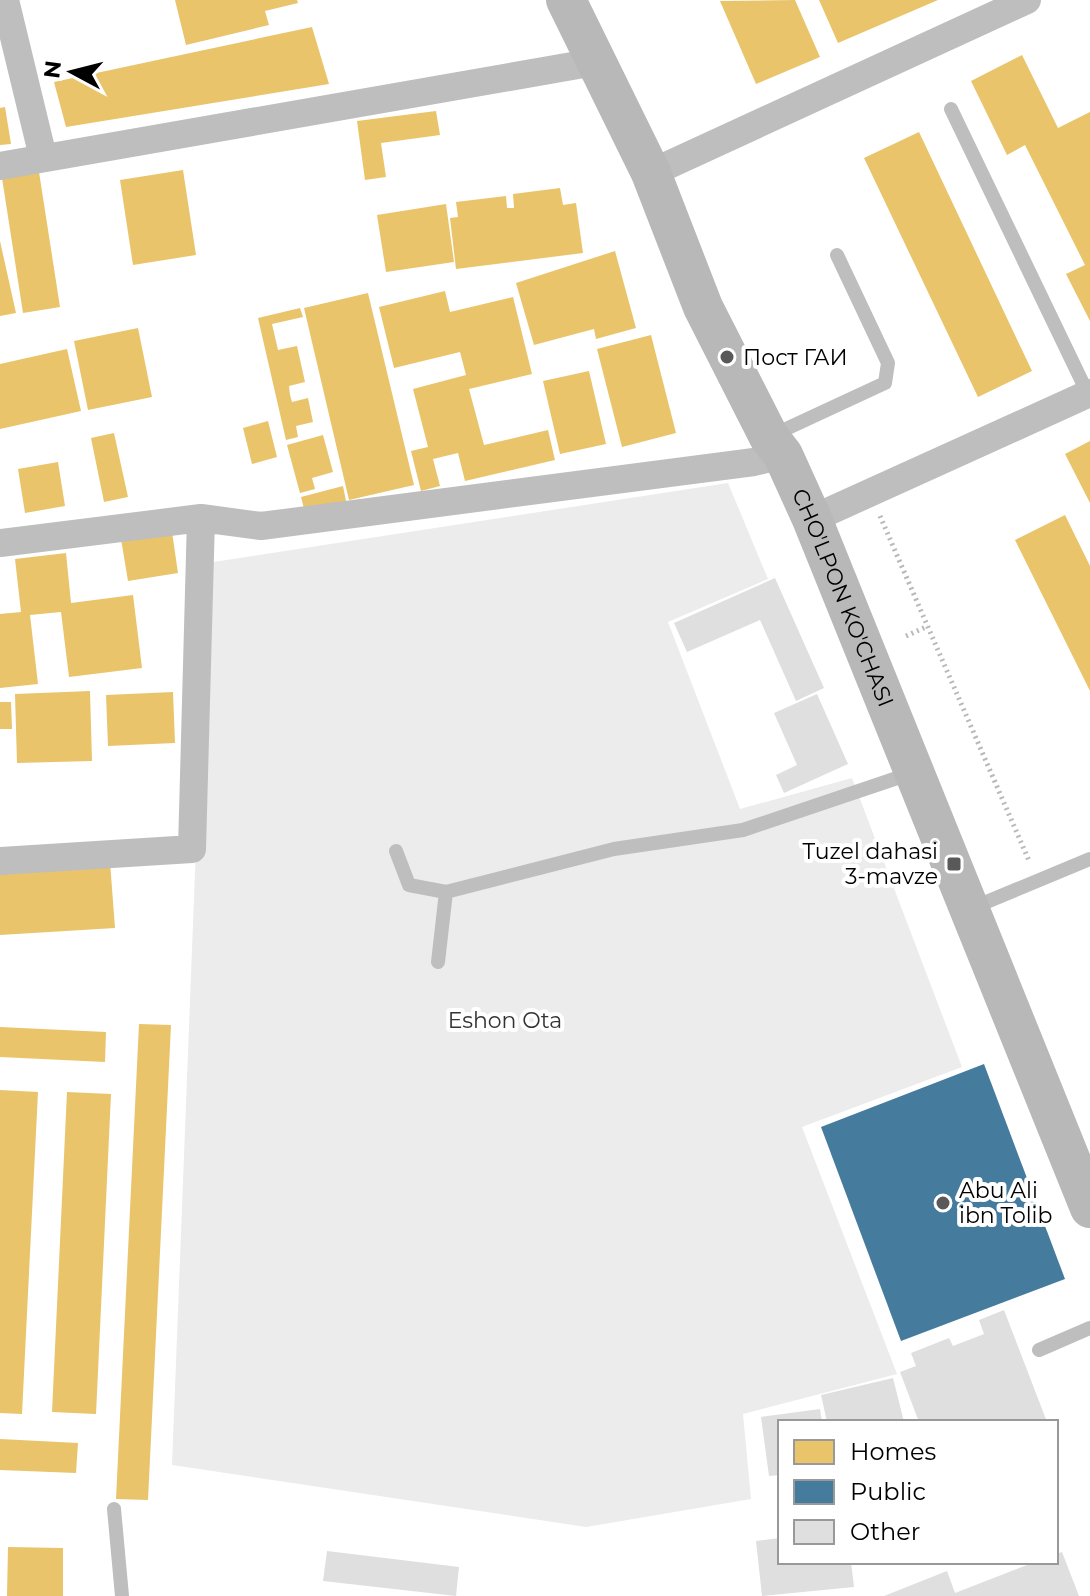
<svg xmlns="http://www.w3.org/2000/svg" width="1090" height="1596" font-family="Montserrat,sans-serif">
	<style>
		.green { fill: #ececec }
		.homes { fill: #e9c46a }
		.public { fill: #457b9d }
		.building { fill: #dfdfdf }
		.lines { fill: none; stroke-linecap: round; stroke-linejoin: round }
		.path { stroke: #b9b9b9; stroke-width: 5; stroke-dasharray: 2 4; stroke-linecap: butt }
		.service { stroke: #bebebe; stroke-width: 14 }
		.minor { stroke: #bebebe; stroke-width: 28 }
		.secondary { stroke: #b8b8b8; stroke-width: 40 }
		.poi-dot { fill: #595959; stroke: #fff; stroke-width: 3 }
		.labels { text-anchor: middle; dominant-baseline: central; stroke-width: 8; stroke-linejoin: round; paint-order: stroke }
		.poi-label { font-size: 22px; fill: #000; stroke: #fff; text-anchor: start }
		.street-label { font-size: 22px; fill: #000; stroke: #fff }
		.park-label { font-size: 22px; fill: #333; stroke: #fff }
	</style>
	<rect width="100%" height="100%" fill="#fff"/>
	<path class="green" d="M728,483L768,579L668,622L740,809L852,778L962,1067L802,1127L897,1374L743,1414L751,1499L586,1527L172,1465L207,563Z"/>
	<path class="homes" d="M175,0H297L298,3L265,11L269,25L186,45Z
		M795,0L820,57L756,84L720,1Z
		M819,0H938L838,43Z
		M312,27L329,84L66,127L54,82Z
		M1022,55L1058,128L1090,112V321L1066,274L1085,265L1025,145L1007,155L971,81Z
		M5,107L11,144L0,145V108Z
		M436,111L440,135L381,143L386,177L365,180L357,121Z
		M919,132L1032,371L978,397L864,158Z
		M183,170L196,255L133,265L120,180Z
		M39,172L60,307L23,313L2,178Z
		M560,188L563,205L576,203L583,253L456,269L450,218L458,217L456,202L506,196L507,208H514L513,194Z
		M446,204L454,262L386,272L377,215Z
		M0,241L16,313L0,316Z
		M615,251L636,328L596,339L594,329L534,345L516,283Z
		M445,291L450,312L513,297L532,374L469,389L484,445L548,430L555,460L465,481L458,453L433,459L440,486L421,491L411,451L428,447L413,389L466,375L460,352L394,368L379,307Z
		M368,293L414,485L349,500L304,308Z
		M300,308L303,317L272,324L278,350L297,346L305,382L289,386L290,395L292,402L308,398L313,422L296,426L298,437L286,440L258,318Z
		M138,328L152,397L88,410L74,341Z
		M651,335L676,433L622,447L597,349Z
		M67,349L81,411L0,429V364Z
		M589,371L606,444L560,454L543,381Z
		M268,421L277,457L252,464L243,428Z
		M114,433L128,497L104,502L91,438Z
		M323,435L333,472L312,478L315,489L300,493L287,445Z
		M1090,441V503L1065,454Z
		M58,462L65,506L25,513L18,469Z
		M343,486L347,506L306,516L301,497Z
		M1065,515L1090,566V691L1015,540Z
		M171,525L178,573L128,581L120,533Z
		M66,553L71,603L133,595L142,668L69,677L61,612L30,615L38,684L0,688V614L21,612L15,559Z
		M90,691L92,761L17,763L15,694Z
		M173,692L175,743L108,746L106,695Z
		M0,702H11L12,729H0Z
		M110,862L115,928L0,935V869Z
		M139,1024L171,1025L148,1500L116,1499Z
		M0,1027L106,1032L105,1062L0,1057Z
		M0,1090L38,1092L22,1414L0,1413Z
		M67,1092L111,1094L96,1414L52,1412Z
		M0,1439L78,1443L76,1473L0,1470Z
		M8,1547L63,1548V1596H7Z"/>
	<path class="public" d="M984,1064L1065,1279L901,1341L821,1127Z"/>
	<path class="building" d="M775,578L824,688L796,701L760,620L687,652L674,623Z
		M817,694L848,764L784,793L776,775L797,765L774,713Z
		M1004,1310L1047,1422H919L900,1372L916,1366L911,1353L949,1338L953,1346L984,1334L979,1320Z
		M893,1378L904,1422H827L821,1395Z
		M820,1409L822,1422H780V1475L769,1476L761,1417Z
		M780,1538V1562H851L854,1587L762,1596L756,1541Z
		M327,1551L459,1567L456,1596L323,1581Z
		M1062,1552L1079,1596H884L947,1571L955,1593L1035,1562H1056V1554Z"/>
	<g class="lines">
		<path class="path" d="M880,516L1030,863
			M906,636L928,626"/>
		<path class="service" d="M951,109L1088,394
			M773,435L885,383L888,363L837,255
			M396,851L409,885L446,892L614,849L743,830L912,773
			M972,908L1090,859
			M438,962L446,892
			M1039,1350L1090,1328
			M114,1509L122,1596"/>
		<path class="minor" d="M5,0L43,157
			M0,166L595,62
			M651,173L1027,0
			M812,519L1090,393
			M0,543L201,518L261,526L754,462L783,455
			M0,861L192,849L201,518"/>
		<path class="secondary" id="s1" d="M566,0L651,173L703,307L769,437L783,455L812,519L1090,1208"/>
	</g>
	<g class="poi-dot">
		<circle cx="727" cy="357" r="8"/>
		<rect x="946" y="856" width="16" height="16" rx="4"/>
		<circle cx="943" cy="1203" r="8"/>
	</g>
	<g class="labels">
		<g class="poi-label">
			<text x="743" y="357">Пост ГАИ</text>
			<text x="938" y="851" text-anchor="end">Tuzel dahasi<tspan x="938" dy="25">3-mavze</tspan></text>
			<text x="959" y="1190">Abu Ali<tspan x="959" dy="25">ibn Tolib</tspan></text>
		</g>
		<g class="street-label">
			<text stroke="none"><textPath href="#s1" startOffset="660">CHO'LPON KO'CHASI</textPath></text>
		</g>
		<g class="park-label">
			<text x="505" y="1020">Eshon Ota</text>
		</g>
	</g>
	<rect x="778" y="1420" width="280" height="144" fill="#ffffff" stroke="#999999" stroke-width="2"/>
	<rect x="794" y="1440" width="40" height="24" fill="#e9c46a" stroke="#999999" stroke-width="2"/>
	<text x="850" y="1460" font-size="24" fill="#000000">Homes</text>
	<rect x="794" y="1480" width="40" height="24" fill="#457b9d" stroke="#999999" stroke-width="2"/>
	<text x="850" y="1500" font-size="24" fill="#000000">Public</text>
	<rect x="794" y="1520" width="40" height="24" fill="#dfdfdf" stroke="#999999" stroke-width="2"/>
	<text x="850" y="1540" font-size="24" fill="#000000">Other</text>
	<g transform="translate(72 72) rotate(277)" stroke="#ffffff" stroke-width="6" paint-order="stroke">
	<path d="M0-6L14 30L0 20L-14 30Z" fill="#000000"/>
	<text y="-12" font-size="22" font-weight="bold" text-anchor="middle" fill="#000000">N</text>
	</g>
</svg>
